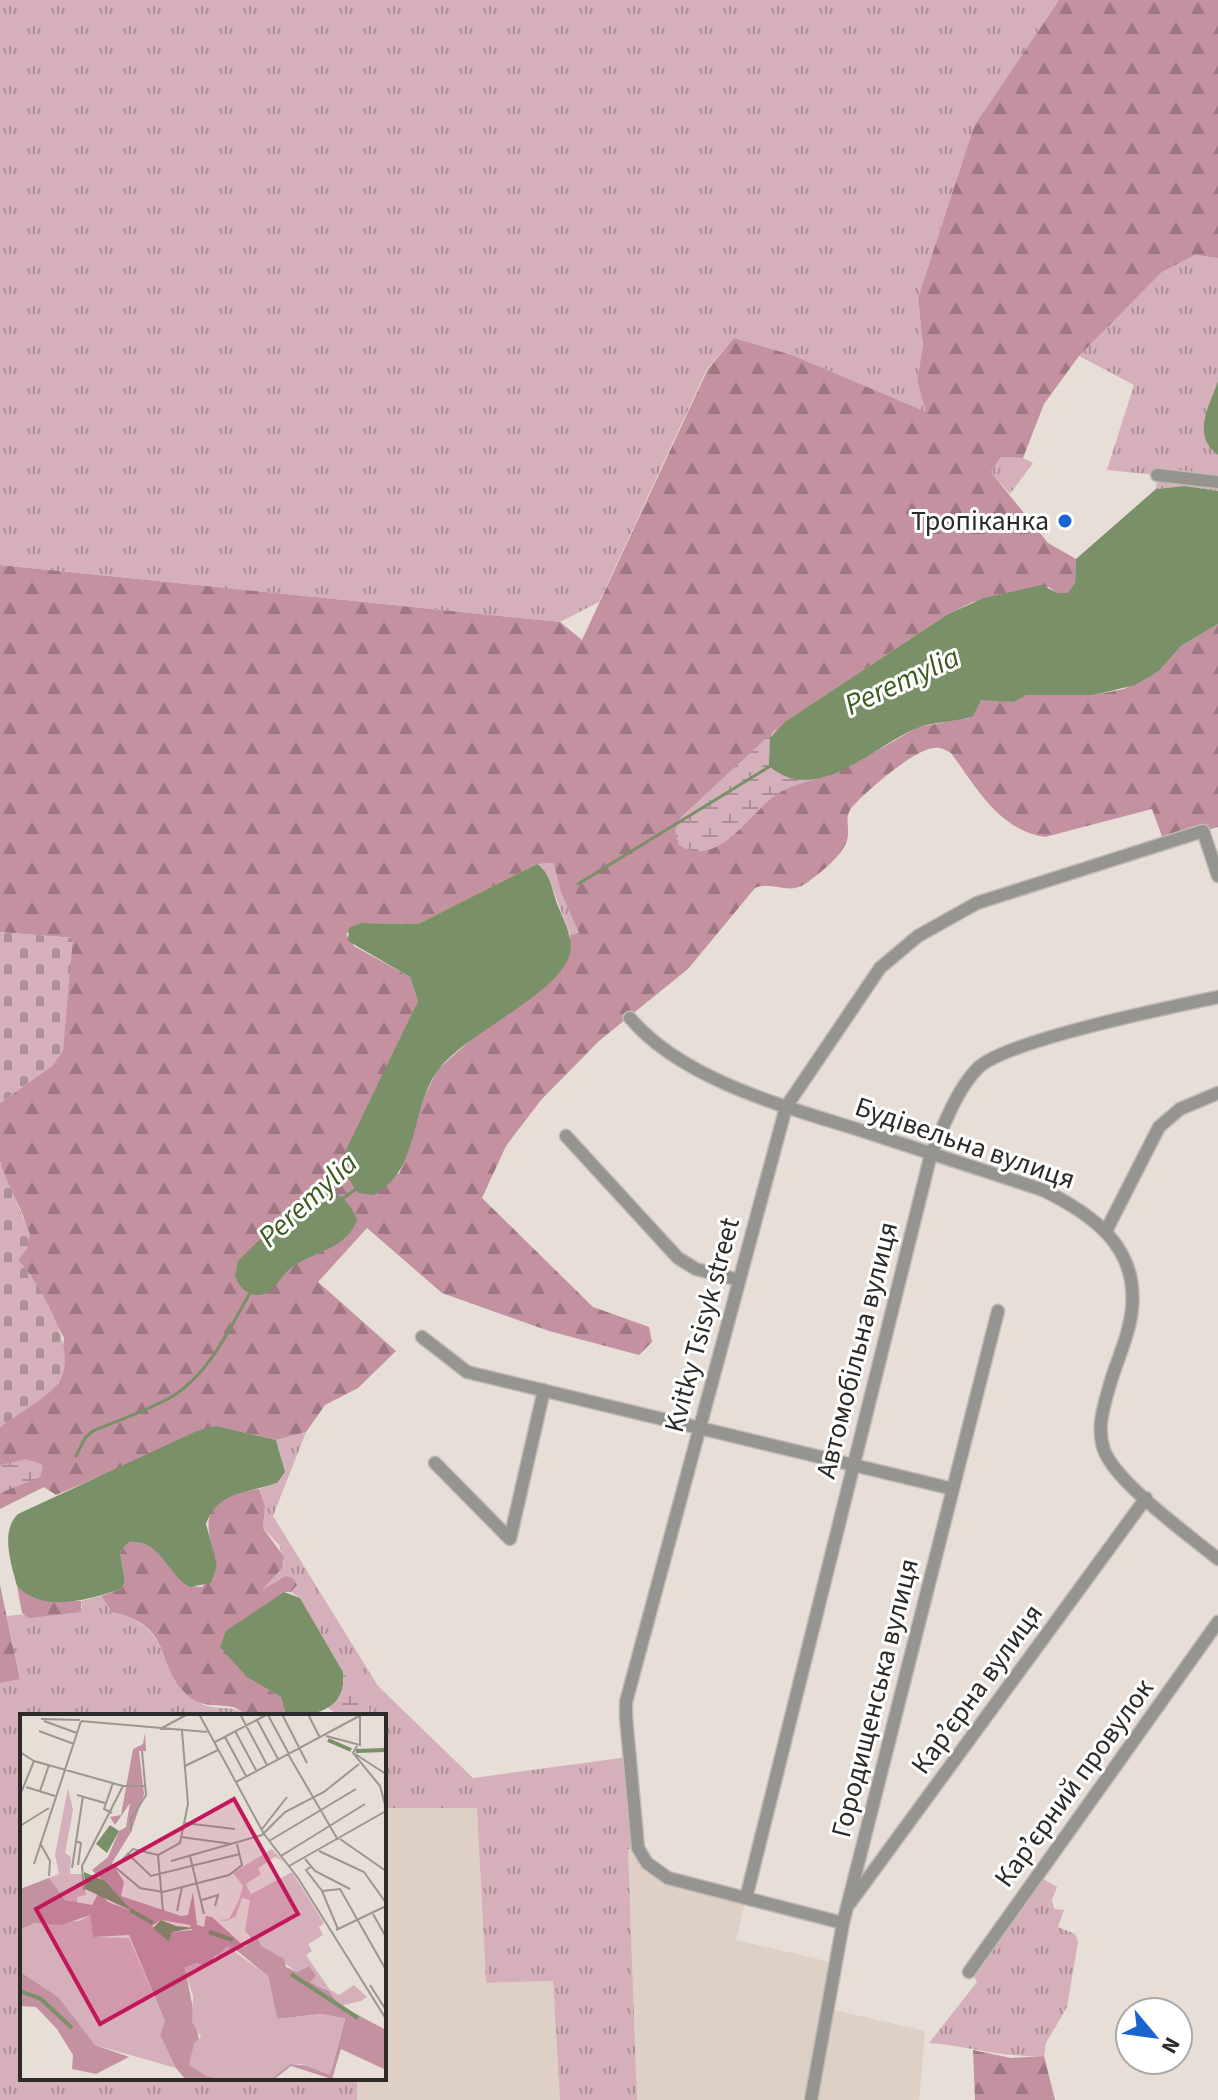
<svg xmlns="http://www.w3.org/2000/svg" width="1218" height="2100" font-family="'Source Sans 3',sans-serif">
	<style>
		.built { fill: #ded0c4 }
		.grass { fill: url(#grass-tufts) }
		.forest { fill: url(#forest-firs); fill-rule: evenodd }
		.wetland { fill: url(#wetland-marsh) }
		.cemetery { fill: url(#cemetery-stones) }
		.water { fill: #799068 }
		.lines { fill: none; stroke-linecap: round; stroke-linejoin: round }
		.stream { stroke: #799068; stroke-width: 3 }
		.street-casing { stroke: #c1bab4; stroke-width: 15 }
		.street { stroke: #959490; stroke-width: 12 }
		.poi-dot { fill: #1964cf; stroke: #fff; stroke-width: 3 }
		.labels { text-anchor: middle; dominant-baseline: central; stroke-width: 6; stroke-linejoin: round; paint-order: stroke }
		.poi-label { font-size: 28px; fill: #2d2b28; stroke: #fff; text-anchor: end }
		.street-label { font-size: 28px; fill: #2d2b28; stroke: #fff }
		.water-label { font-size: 30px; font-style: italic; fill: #3c5a1f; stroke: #fff }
		.inset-river { fill: none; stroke: #799068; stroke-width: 4 }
		.inset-road { fill: none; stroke: #9c9691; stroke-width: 2 }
		.view { fill: #c2185b; fill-opacity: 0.15; stroke: #c2185b; stroke-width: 4 }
		.inset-edge { fill: none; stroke: #2d2b28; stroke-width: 4 }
	</style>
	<defs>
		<pattern id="grass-tufts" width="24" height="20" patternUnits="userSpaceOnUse" patternTransform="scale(2)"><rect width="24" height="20" fill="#d5b0bb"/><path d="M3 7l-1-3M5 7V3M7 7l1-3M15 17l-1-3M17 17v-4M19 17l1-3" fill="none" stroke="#ad8f98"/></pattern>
		<pattern id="forest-firs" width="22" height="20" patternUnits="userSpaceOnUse" patternTransform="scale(2)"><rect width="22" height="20" fill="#c391a0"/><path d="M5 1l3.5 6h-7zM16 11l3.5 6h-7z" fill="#9f7782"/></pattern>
		<pattern id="wetland-marsh" width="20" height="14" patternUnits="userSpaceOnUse" patternTransform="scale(2)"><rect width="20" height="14" fill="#d5b0bb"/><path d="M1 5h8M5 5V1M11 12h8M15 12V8" fill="none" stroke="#ad8f98"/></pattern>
		<pattern id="cemetery-stones" width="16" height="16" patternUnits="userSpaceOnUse" patternTransform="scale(2)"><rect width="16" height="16" fill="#d5b0bb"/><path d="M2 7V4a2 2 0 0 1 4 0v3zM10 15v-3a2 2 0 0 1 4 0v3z" fill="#ad8f98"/></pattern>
	</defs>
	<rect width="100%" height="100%" fill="#e6ded7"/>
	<path class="built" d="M477,1807L486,1983L553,1981L560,2100H357V2078H384V1808Z
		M628,1848H638L654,1869L746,1898L736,1940L834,1963L826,2008L925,2031L919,2100H637Z"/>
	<path class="grass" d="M0,0H1059L974,126L918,298L923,346L917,380L927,413L792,355L734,338L707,369L599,602L560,622L0,565Z
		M1195,255L1218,258V491L1185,486L1156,489L1157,475L1107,470L1134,385L1079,356L1162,272Z
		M1001,457L1023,458L1033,463L1010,494L991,472Z
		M554,863L579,933L570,935L548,876L537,864Z
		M306,1432L273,1516L378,1686L473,1778L628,1757L638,1848L628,1849L637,2100H560L553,1981L486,1983L477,1808H384V1716H374L343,1672L300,1598L291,1592L297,1585L259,1592L284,1563L279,1545L263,1528L265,1506L259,1489L277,1483L281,1456L276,1440Z
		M101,1596L112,1612C178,1627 154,1675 200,1703C215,1712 233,1703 248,1716H22V2078H357V2100H0V1683L20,1678L7,1616L82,1608L81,1601Z
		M1041,1878L1057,1887L1052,1900L1054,1909L1064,1910L1058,1927L1075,1934L1078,1942L1067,2007L1046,2043L1044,2056C1004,2058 968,2046 929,2043L977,1982L973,1974Z"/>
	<path class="forest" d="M1059,0H1218V258L1195,255L1162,272L1079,356L1044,404L1023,458L1001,457L991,472L1048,543L1076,559L1075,583L1069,593H1056L1049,587L973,602L948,614L786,721L849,767L918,727L968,718L982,699L1014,702L1025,695H1094L1124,689L1159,671L1181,646L1218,624V827L1164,842L1152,809L1045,837C999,830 976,787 951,753C945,750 941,747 934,748C913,750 868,790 853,806C844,816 849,824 848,835C847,853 821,872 808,882C788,897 774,880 755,888L688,969L599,1041L541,1100L506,1146L482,1198L593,1307L649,1327L652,1342L639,1355L549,1331L442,1293L367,1228L318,1282L396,1351L358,1388L325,1405L306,1432L276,1440L217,1426L56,1495L44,1487L0,1509V1427L59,1383L64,1338L31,1276L18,1260C45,1226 5,1195 0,1161C0,1142 0,1122 0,1103L53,1065L73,938L0,932V565L560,622L582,640L708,369L734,338L792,355L926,412L917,380L923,346L918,298L974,126ZM554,863L561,892L579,933L570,935V952L438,1069L425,1095L399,1174L343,1161L418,1001L410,977L354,946L346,934L361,923L418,924L537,864Z
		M259,1489L265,1506L263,1528L284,1557L282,1568L262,1590L286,1576L293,1578L297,1585L291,1592H284L248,1678L281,1697L286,1716C276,1716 258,1719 249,1716C244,1714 239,1709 233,1707C219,1704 204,1708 191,1698C152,1667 178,1627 112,1612L101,1596L121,1589L125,1582L120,1552L129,1542C166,1538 169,1588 202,1587L217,1565C202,1518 202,1495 259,1489Z
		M0,1585L20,1679L0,1683Z
		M17,1586C33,1603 59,1600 81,1601V1612L29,1618L22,1613Z
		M973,2050L1011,2058L1044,2056L1055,2100H975Z"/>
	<path class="wetland" d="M776,729L810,780L823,777C807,782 790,785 776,795C749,813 718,870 679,845L675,831L680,818Z
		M26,1459L44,1465L40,1477L0,1493V1465Z
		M343,1672L374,1716H340L328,1708L344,1681Z"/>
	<path class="cemetery" d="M0,932L73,938L63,1051L53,1065L0,1103Z
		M0,1163L30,1234L27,1249L18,1260C40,1284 80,1351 59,1382C49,1397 15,1416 0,1427Z"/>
	<path class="water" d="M1218,381V455C1191,434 1209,408 1218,381Z
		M1185,486L1218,491V624L1181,646L1159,671L1135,685L1094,695H1026L1014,702L981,700L973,716C955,723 934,721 917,728C874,746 816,807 769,766L770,738L786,721L948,614L984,598L1042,585L1057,593H1068L1075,583L1076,559L1156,489Z
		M537,864C551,873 552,891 558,906C564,921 573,936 570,953C561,993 466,1033 439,1069C409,1108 421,1171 373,1195L358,1193L344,1172L346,1150L418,1001L410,977L348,941L349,928L361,923L418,924Z
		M318,1188C337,1189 351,1203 357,1220C346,1250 313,1251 291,1268C280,1276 273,1296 258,1295C246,1295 239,1286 235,1276L238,1261L310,1190Z
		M217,1426L276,1440L285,1472L277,1483C249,1493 218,1490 206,1524L217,1565L211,1583L190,1587C167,1575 161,1539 129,1542L120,1552L125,1582L121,1589C90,1599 43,1614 17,1586C11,1563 0,1531 18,1514L197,1431Z
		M284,1592L300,1598L343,1672C347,1710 315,1716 286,1716L281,1697L248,1678L220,1647L226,1631Z"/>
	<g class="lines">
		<path class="stream" d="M578,884L772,765
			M341,1200L357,1188
			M76,1456L85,1438L93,1431C119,1420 149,1410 173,1396C209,1374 230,1328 250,1293"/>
		<g class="street-casing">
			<path id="street" d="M1157,475L1218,482
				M630,1018C684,1082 791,1108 869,1133C927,1152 985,1171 1043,1190C1092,1214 1138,1246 1132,1308C1130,1333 1117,1360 1110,1384C1104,1406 1096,1427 1104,1450C1116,1483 1189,1535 1218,1559
				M566,1136L678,1258L696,1269L739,1280
				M1107,1229L1159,1127L1180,1109L1218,1093
				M422,1337L467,1372L953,1489
				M435,1463L510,1539L544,1390
				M746,1898L931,1154C944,1126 956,1090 978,1068C1007,1040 1172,1007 1218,997
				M850,1903L1146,1498
				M843,1923L668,1878L647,1863L638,1848L626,1717V1702L786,1107L880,968L918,936L977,903L1203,831L1218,876
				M969,1972L1218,1622
				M811,2100L843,1923L998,1311"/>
		</g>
		<use href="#street" class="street"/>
	</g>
	<circle class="poi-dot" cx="1065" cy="521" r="8"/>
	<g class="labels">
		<g class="poi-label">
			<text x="1049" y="521">Тропіканка</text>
		</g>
		<g class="street-label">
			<text transform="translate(965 1143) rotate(19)">Будівельна вулиця</text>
			<text transform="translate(702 1325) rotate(-75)">Kvitky Tsisyk street</text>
			<text transform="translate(857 1350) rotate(-76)">Автомобільна вулиця</text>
			<text transform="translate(977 1689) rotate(-54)">Карʼєрна вулиця</text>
			<text transform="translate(875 1698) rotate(-76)">Городищенська вулиця</text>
			<text transform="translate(1074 1783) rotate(-54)">Карʼєрний провулок</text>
		</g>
		<g class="water-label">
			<text transform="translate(902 681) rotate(-25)">Peremylia</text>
			<text transform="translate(308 1200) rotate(-43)">Peremylia</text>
		</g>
	</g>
	<g transform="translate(20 1714)">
		<rect width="366" height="366" fill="#e6ded7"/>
		<path d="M48,74L53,96L45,139L51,143L50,160H62L66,181L57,183V189L41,184L29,164L39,160L35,141ZM252,135L263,147L255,143L238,154L241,160L226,170L231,180L272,158L304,209L299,213L303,221L288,230L292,237L286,241L310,276L319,281L334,271L347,283L341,287L320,292L306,275L290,268L294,263L289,252L277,258L241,232L237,220L232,225L225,217L230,186L222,184L216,202L207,207L199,206L209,205L219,186L223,172L213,159ZM70,201L73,223L109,224L145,307L140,321L156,354L75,331L45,295L0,258L2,215L15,209L60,207Z" fill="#d5b0bb"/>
		<path d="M125,19L126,37H119L124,80L111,118L92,149L104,168L101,182L161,202L168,201L173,178L177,211L184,213L186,202L192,203L225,233L237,220L241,232L264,245L266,253L277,258L289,252L296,262L290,268L309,277L319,291L366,316V356L321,335L312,365L271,352L253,366H250L270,350L312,354L325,305L301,300L257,305L248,262L216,236L195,242L186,253L177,249L165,254L186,362L212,366H166L156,354L140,321L145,307L109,221L73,223L70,201L41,211L15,209L2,215L0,247V175L29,164L45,186L72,191L79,178L88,188L112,197L72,156L88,143L99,117L106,113L110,89L95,111L90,103L101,101L113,35L123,30ZM141,206L170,211L172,216L152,218L149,228L132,212ZM0,258L38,283L75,331L109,343L76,360L52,355L53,341L37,315L16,293L0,292Z" fill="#c391a0" fill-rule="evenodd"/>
		<path d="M207,232L248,262L257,305L301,300L325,304L310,361L281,350H270L250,366H212L186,362L169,351L174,329L181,323L172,308L173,282L164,254L176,249L186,253Z" fill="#d5b0bb"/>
		<path d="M90,111L99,117L87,139L76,130ZM64,158L85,167L112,197L65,175ZM141,206L156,212L174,214L152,218L149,228L133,214Z" fill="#799068"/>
		<path class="inset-river" d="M308,26L331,36M336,37L366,36M110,196L133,209M189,218L213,226M271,260L338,304M0,277L21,285L52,314"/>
		<path class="inset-road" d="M179,0L244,120L278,164L366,305M220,0L247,51M262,0L287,49M288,0L300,24M248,1L269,40M21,5L60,6M237,6L258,45M24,7L57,19M61,7L187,18M140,15L168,0M19,17L54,30M215,17L236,56M306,22L340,31V2M205,23L226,62M195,28L248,0M337,32L333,39L360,72L366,94M0,38L14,47L103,72H125M268,40L318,126M335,40L366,60M165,52L198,36M216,68L343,0M6,73L35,82M20,77L29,51M0,81L14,47M57,81L85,89M92,99L84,95L93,69M164,109L215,115M0,112L29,94M242,115L267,83M111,117V105L126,81L122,37M161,123L212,130M320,125L366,157M55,127L61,129L58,151M249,127L336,75M20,129L30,147L29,162M299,137L344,158L366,189M107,139L131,162L220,140M138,141L113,135L95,153L120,174L143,178L209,161L222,151L217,130M170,142L184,200M261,142L345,90M285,145L295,157L330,175M151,147L242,121L265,98L304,78L339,50M14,150L61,7M269,152L366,97M291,153L286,156L302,177L318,215M52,154L63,82M64,176L62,152L103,72M302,177L320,175L366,256M182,186L198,181L195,192M143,197L138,141L160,129L168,90L162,17M157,197L162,173M353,200L366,223M316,216L366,192M350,271L366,296"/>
		<path class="view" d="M214,85L278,200L80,310L16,195Z"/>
		<rect width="366" height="366" class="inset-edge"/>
	</g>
	<g transform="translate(1154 2036) rotate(119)"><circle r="38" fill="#ffffff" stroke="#abaaa9" stroke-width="2"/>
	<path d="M0-6L14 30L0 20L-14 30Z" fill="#1964cf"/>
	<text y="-12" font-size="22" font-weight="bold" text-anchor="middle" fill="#2d2b28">N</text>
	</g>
</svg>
